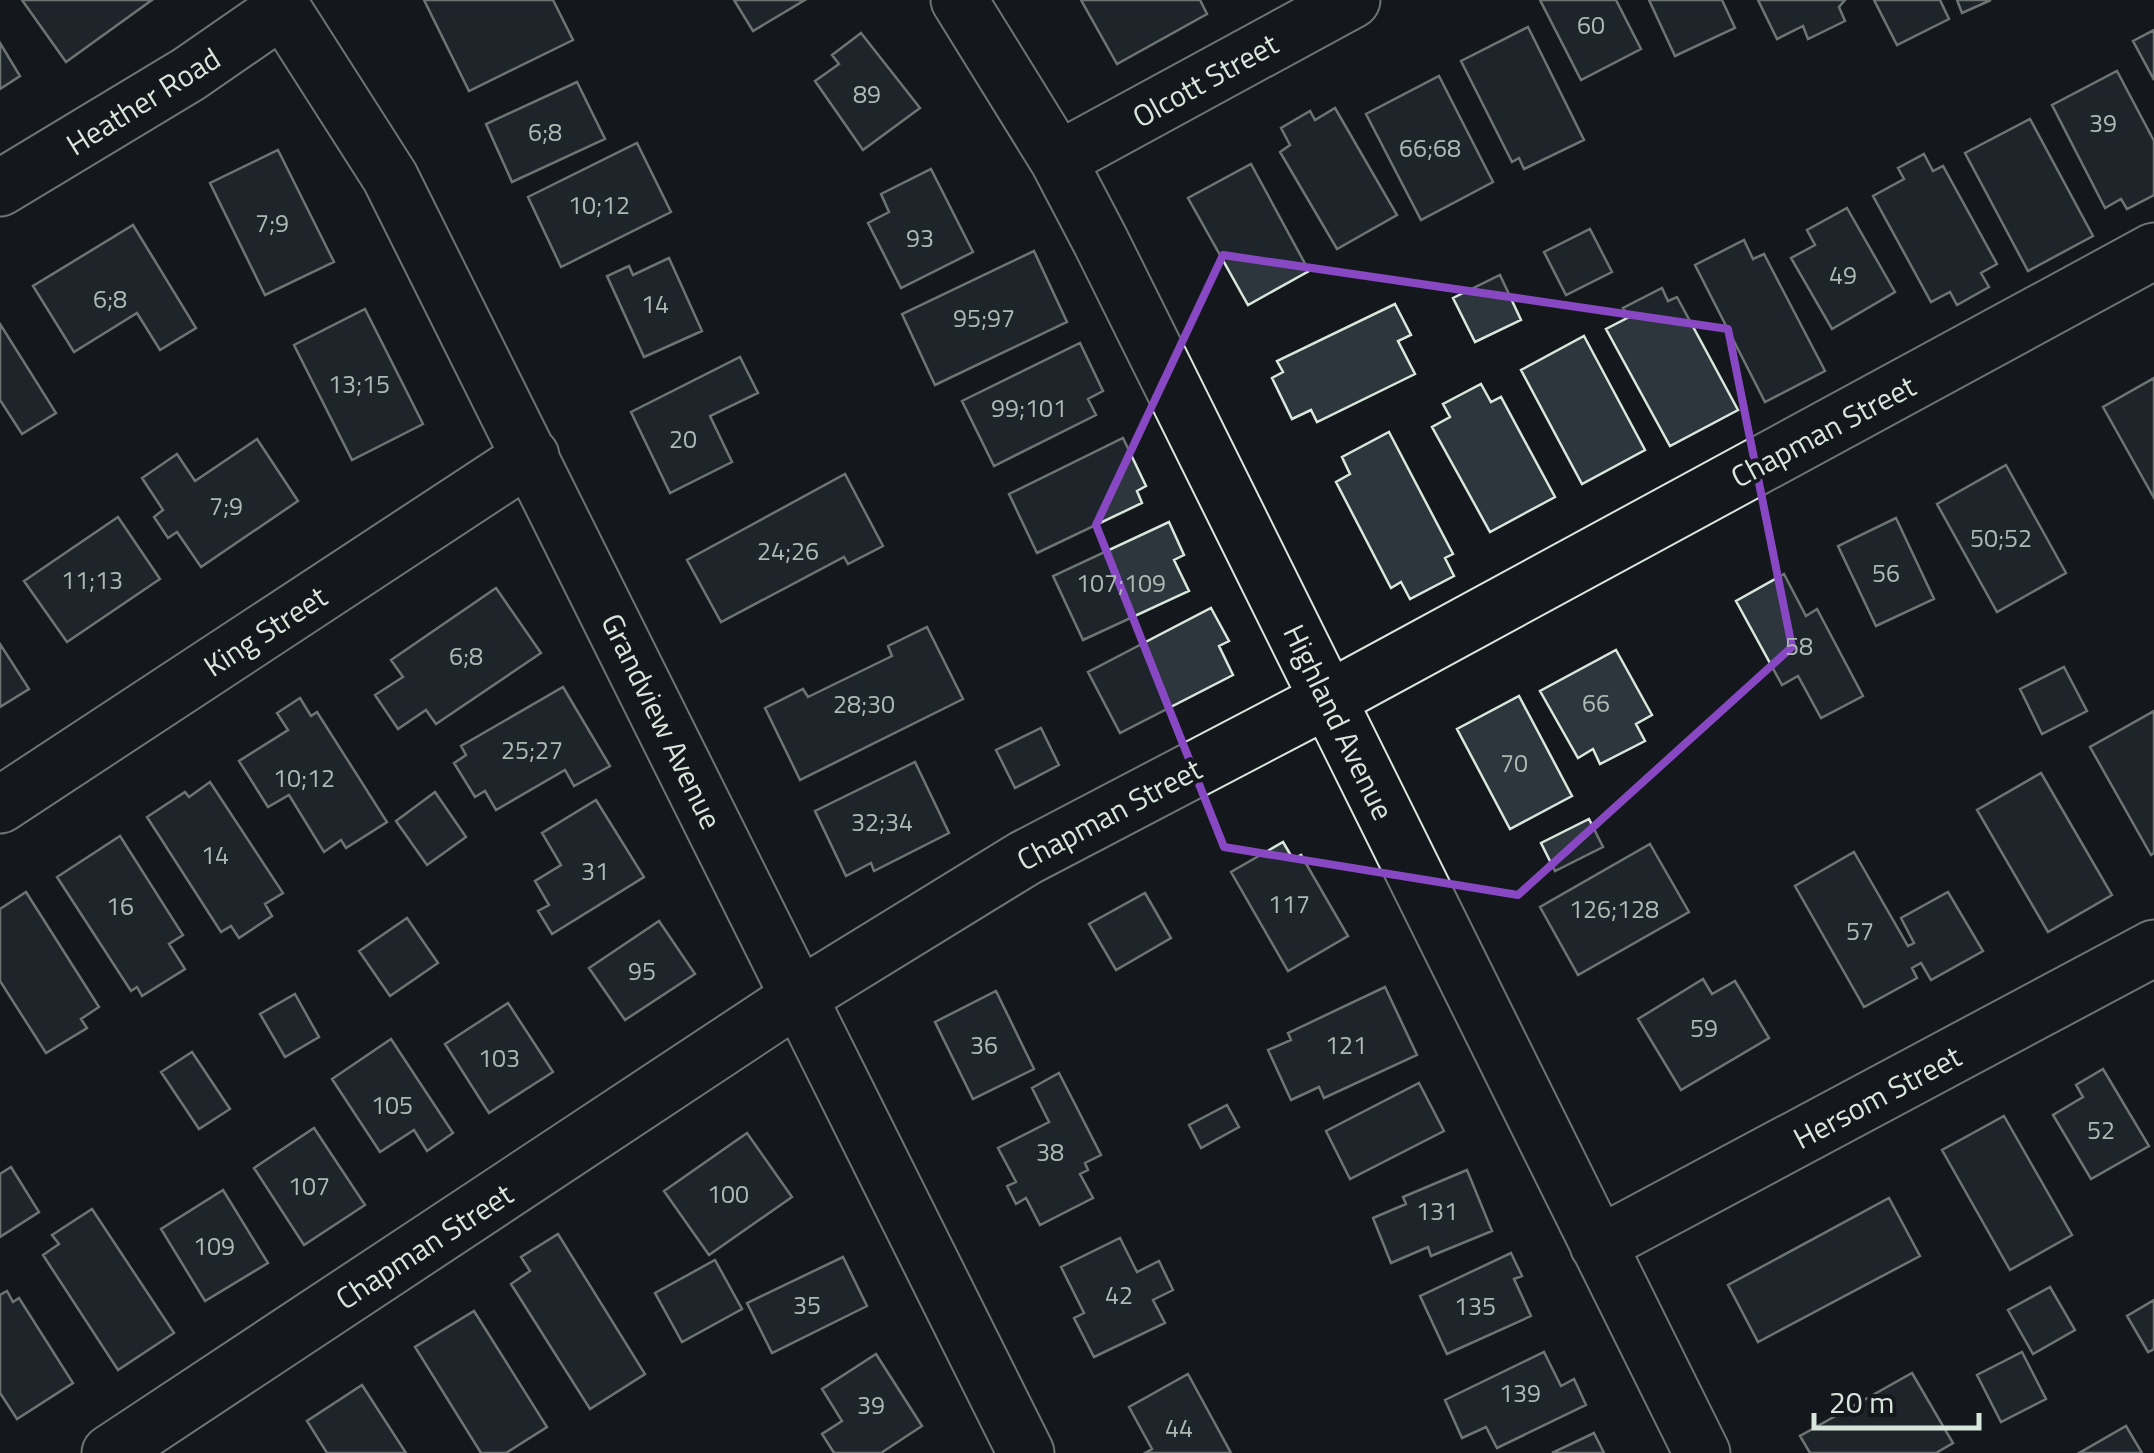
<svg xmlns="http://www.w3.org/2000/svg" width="2154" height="1453" font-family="'Titillium Web',sans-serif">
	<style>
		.building { fill: #2c363c; stroke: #d8e6dc; stroke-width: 2.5 }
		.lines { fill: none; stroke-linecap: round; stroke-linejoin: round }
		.minor-casing { stroke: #d8e6dc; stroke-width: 59 }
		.minor { stroke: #14181c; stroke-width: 55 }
		.marked { fill: none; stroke: #8948c3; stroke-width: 8; stroke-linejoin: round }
		.labels { text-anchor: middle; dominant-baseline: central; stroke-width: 8; stroke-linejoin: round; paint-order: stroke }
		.number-label { font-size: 25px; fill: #adbab4 }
		.street-label { font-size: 30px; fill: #d8e6dc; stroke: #14181c }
	</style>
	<rect width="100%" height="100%" fill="#14181c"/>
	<path class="building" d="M22,0H152L66,62Z
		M424,0H553L573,40L469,91Z
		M734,0H805L753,31Z
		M1081,0H1200L1207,14L1117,64Z
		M1540,0H1616L1641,49L1581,80Z
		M1649,0H1722L1735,28L1675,56Z
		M1758,0H1845L1839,7L1845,21L1808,39L1803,26L1777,39Z
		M1874,0H1940L1949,19L1897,45Z
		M1957,0H1991L1962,13Z
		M1528,27L1584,140L1524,169L1519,158L1512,162L1461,61Z
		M2154,30V80L2133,41Z
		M861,33L920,108L863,150L815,81L839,64L832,55Z
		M0,43L20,76L0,89Z
		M2117,71L2154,141V195L2127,209L2121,199L2105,208L2052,105Z
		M1439,76L1493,182L1421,220L1366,114Z
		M577,82L605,139L512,182L486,124Z
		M1335,108L1397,215L1337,249L1280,152L1290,145L1281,128L1310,111L1315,120Z
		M2030,119L2093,236L2028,271L1965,153Z
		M637,143L671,212L561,267L528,197Z
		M278,150L334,262L265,295L210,183Z
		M1924,154L1933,171L1943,166L1997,264L1981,273L1989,287L1957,305L1950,292L1931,302L1873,196L1904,179L1898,168Z
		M1251,164L1309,271L1248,305L1188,198Z
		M931,169L973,252L901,288L868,223L889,212L881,194Z
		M1847,208L1895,292L1832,329L1791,258L1815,245L1807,230Z
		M133,225L196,328L160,350L137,313L74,352L33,286Z
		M1590,229L1612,272L1566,295L1544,252Z
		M1744,240L1753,259L1764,254L1825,371L1765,402L1695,265Z
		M1034,251L1067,322L935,385L902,314Z
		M669,258L702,331L644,357L607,276L629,266L633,275Z
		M1500,275L1521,320L1475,342L1453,298Z
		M1662,288L1668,301L1677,297L1738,410L1670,446L1606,329L1629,317L1623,308Z
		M1395,304L1411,335L1398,341L1415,374L1317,422L1311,410L1292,419L1272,378L1283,372L1277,361Z
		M365,309L423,424L352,460L294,345Z
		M0,324L56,413L22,434L0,400Z
		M1584,336L1645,450L1582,484L1521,370Z
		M1080,343L1103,391L1088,399L1096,415L994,466L962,401Z
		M740,357L758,393L710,416L732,462L670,493L631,412Z
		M2154,378V498L2103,407Z
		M1481,384L1491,402L1501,397L1555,497L1490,532L1432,427L1450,417L1443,404Z
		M1389,432L1453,554L1445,558L1454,576L1410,599L1401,582L1391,588L1336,482L1350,474L1342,457Z
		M1123,438L1146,486L1137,491L1142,503L1037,553L1009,494Z
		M257,439L298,501L201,567L177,532L168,538L154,517L163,510L142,478L177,454L195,481Z
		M2006,465L2066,573L1997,612L1937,504Z
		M845,474L883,546L848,564L844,557L721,622L687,560Z
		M118,517L160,579L67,642L24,581Z
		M1896,518L1934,599L1876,626L1838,546Z
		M1169,522L1184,555L1174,560L1189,591L1083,640L1053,576Z
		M1784,574L1806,616L1817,609L1863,696L1821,718L1798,676L1782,685L1736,601Z
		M496,588L541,653L436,724L426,710L398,729L375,695L403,677L391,660Z
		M1211,608L1229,641L1219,646L1233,675L1120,733L1088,672Z
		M927,627L963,699L800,780L765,708L803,689L808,697L892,656L888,646Z
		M0,644L29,689L0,707Z
		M1616,650L1652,715L1636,724L1645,741L1600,764L1593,749L1578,758L1540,691Z
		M2064,667L2087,711L2042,734L2020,689Z
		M563,687L610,766L574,786L565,770L496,810L485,791L475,797L454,763L466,755L461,746Z
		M1519,696L1572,796L1510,829L1457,729Z
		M300,698L311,716L317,712L387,822L346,848L341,840L324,852L289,795L268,807L239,761L288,730L277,713Z
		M2154,711V853L2151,855L2090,747Z
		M1041,728L1059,765L1015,788L996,750Z
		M915,762L949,833L874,871L871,863L846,876L815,811Z
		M2041,773L2112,895L2048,932L1977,810Z
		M210,782L283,893L265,904L272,916L239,938L231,926L221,932L147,817L185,792L189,797Z
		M435,792L466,837L427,865L396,821Z
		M596,800L644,877L552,934L538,911L549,905L535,881L561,865L542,833Z
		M1589,819L1603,847L1555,871L1541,843Z
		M120,836L183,935L169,944L185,969L142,996L137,987L131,991L57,877Z
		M1283,842L1293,859L1301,855L1348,936L1288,971L1231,872Z
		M1650,844L1689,912L1578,975L1540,907Z
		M1854,852L1908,946L1914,943L1901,918L1948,892L1983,951L1931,980L1921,963L1912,968L1917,978L1864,1007L1795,886Z
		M26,892L99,1007L81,1019L87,1028L46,1053L0,981V909Z
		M1145,893L1171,938L1116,970L1089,924Z
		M407,918L438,963L390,996L359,951Z
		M659,921L695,974L625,1020L589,968Z
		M1703,979L1712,994L1735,981L1769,1038L1681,1090L1638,1019Z
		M1385,987L1417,1055L1324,1098L1319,1087L1291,1100L1268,1050L1291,1040L1288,1033Z
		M996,991L1034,1069L973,1099L935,1022Z
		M295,994L319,1037L285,1057L260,1014Z
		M508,1003L553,1072L489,1113L445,1044Z
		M391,1039L453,1133L427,1151L414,1130L380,1152L332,1079Z
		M192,1052L230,1109L199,1129L161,1072Z
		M2103,1069L2149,1146L2091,1179L2053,1115L2083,1097L2076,1085Z
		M1059,1073L1101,1155L1085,1163L1088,1170L1080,1174L1093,1198L1040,1225L1026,1198L1016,1204L1007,1186L1016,1182L998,1148L1049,1122L1032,1088Z
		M1419,1083L1444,1131L1350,1179L1326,1131Z
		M1227,1105L1239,1127L1201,1148L1189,1125Z
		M2004,1116L2072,1235L2010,1270L1942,1150Z
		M314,1128L365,1205L304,1245L254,1168Z
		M747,1133L792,1197L709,1255L664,1191Z
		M11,1167L39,1212L0,1237V1174Z
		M1467,1170L1492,1231L1431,1256L1428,1247L1391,1263L1373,1218L1406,1204L1403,1197Z
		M223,1190L268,1263L205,1301L161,1229Z
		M1889,1198L1920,1256L1758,1342L1728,1285Z
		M92,1209L174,1333L118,1370L43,1255L59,1244L52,1235Z
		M558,1234L645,1374L590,1409L511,1284L530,1271L521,1257Z
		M1120,1238L1137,1272L1159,1261L1173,1290L1153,1300L1165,1323L1094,1357L1074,1318L1084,1313L1061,1267Z
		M1511,1253L1522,1276L1514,1279L1531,1316L1447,1354L1420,1296Z
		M843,1257L867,1306L772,1353L747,1303Z
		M715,1260L742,1309L682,1342L655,1293Z
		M2050,1287L2075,1330L2033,1354L2008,1310Z
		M7,1291L13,1302L19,1298L73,1383L17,1419L0,1393V1295Z
		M2154,1300V1349L2148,1352L2127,1316Z
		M474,1311L547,1427L506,1453H481L415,1347Z
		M1544,1352L1561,1386L1574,1379L1586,1405L1497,1448L1486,1427L1462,1438L1445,1400Z
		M2022,1352L2046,1399L2001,1422L1977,1375Z
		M876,1354L922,1426L881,1453H834L822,1434L842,1421L822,1389Z
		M1912,1373L1953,1443L1936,1453H1810L1800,1436Z
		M1188,1374L1231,1453H1145L1152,1449L1129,1407Z
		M362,1385L406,1453H327L307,1421Z
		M2126,1426L2142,1453H2079Z
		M1594,1433L1604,1453H1552Z"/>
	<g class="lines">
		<g class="minor-casing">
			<path id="minor" d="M277,0L390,177L1026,1453
				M959,0L1058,160L1101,242L1702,1453
				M1058,160L1352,0
				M0,188L189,74L283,9
				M0,805L531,456
				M1598,1245L2154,948
				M110,1453L799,997L1025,858L1327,700L2154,251"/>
		</g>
		<use href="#minor" class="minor"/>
	</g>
	<path d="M0 0H2154V1453H0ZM1223,255L1728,329L1792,647L1518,895L1224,847L1096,525Z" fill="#14181c" fill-opacity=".55" fill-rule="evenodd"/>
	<path class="marked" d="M1223,255L1728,329L1792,647L1518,895L1224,847L1096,525Z"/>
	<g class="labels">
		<g class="number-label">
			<text x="1591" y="25">60</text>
			<text x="867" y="94">89</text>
			<text x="2103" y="123">39</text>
			<text x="545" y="132">6;8</text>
			<text x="1430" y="148">66;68</text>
			<text x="599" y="205">10;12</text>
			<text x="272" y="223">7;9</text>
			<text x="920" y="238">93</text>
			<text x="1843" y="275">49</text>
			<text x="110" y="299">6;8</text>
			<text x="655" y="304">14</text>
			<text x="984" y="318">95;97</text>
			<text x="359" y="384">13;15</text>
			<text x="1029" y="408">99;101</text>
			<text x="683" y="439">20</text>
			<text x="226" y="506">7;9</text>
			<text x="2001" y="538">50;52</text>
			<text x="788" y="551">24;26</text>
			<text x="1886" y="573">56</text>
			<text x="92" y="580">11;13</text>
			<text x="1121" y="583">107;109</text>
			<text x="1799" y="646">58</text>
			<text x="466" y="656">6;8</text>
			<text x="1596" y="703">66</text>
			<text x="864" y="704">28;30</text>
			<text x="532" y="750">25;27</text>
			<text x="1514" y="763">70</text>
			<text x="304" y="778">10;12</text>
			<text x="882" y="822">32;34</text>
			<text x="215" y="855">14</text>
			<text x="595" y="871">31</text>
			<text x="1289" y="904">117</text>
			<text x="120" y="906">16</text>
			<text x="1614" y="909">126;128</text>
			<text x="1860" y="931">57</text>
			<text x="642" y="971">95</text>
			<text x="1704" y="1028">59</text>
			<text x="984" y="1045">36</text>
			<text x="1346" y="1045">121</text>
			<text x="499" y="1058">103</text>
			<text x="392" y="1105">105</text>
			<text x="2101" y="1130">52</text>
			<text x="1050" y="1152">38</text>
			<text x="309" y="1186">107</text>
			<text x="728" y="1194">100</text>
			<text x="1437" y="1211">131</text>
			<text x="214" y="1246">109</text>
			<text x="1119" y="1295">42</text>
			<text x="807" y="1305">35</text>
			<text x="1475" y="1306">135</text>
			<text x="1520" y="1393">139</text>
			<text x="871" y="1405">39</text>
			<text x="1179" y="1428">44</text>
		</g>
		<g class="street-label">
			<text transform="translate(1205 80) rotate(-29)">Olcott Street</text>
			<text transform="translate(143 101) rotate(-32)">Heather Road</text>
			<text transform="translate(1823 431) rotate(-28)">Chapman Street</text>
			<text transform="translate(265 631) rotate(-33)">King Street</text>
			<text transform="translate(662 721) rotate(64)">Grandview Avenue</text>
			<text transform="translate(1339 722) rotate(64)">Highland Avenue</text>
			<text transform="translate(1109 814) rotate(-28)">Chapman Street</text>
			<text transform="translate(1877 1097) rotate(-28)">Hersom Street</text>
			<text transform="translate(424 1246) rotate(-33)">Chapman Street</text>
		</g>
	</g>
	<path d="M1814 1413v15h165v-15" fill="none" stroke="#d8e6dc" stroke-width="5"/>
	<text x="1829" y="1413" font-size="30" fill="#d8e6dc" stroke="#14181c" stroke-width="8" paint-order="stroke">20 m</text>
</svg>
